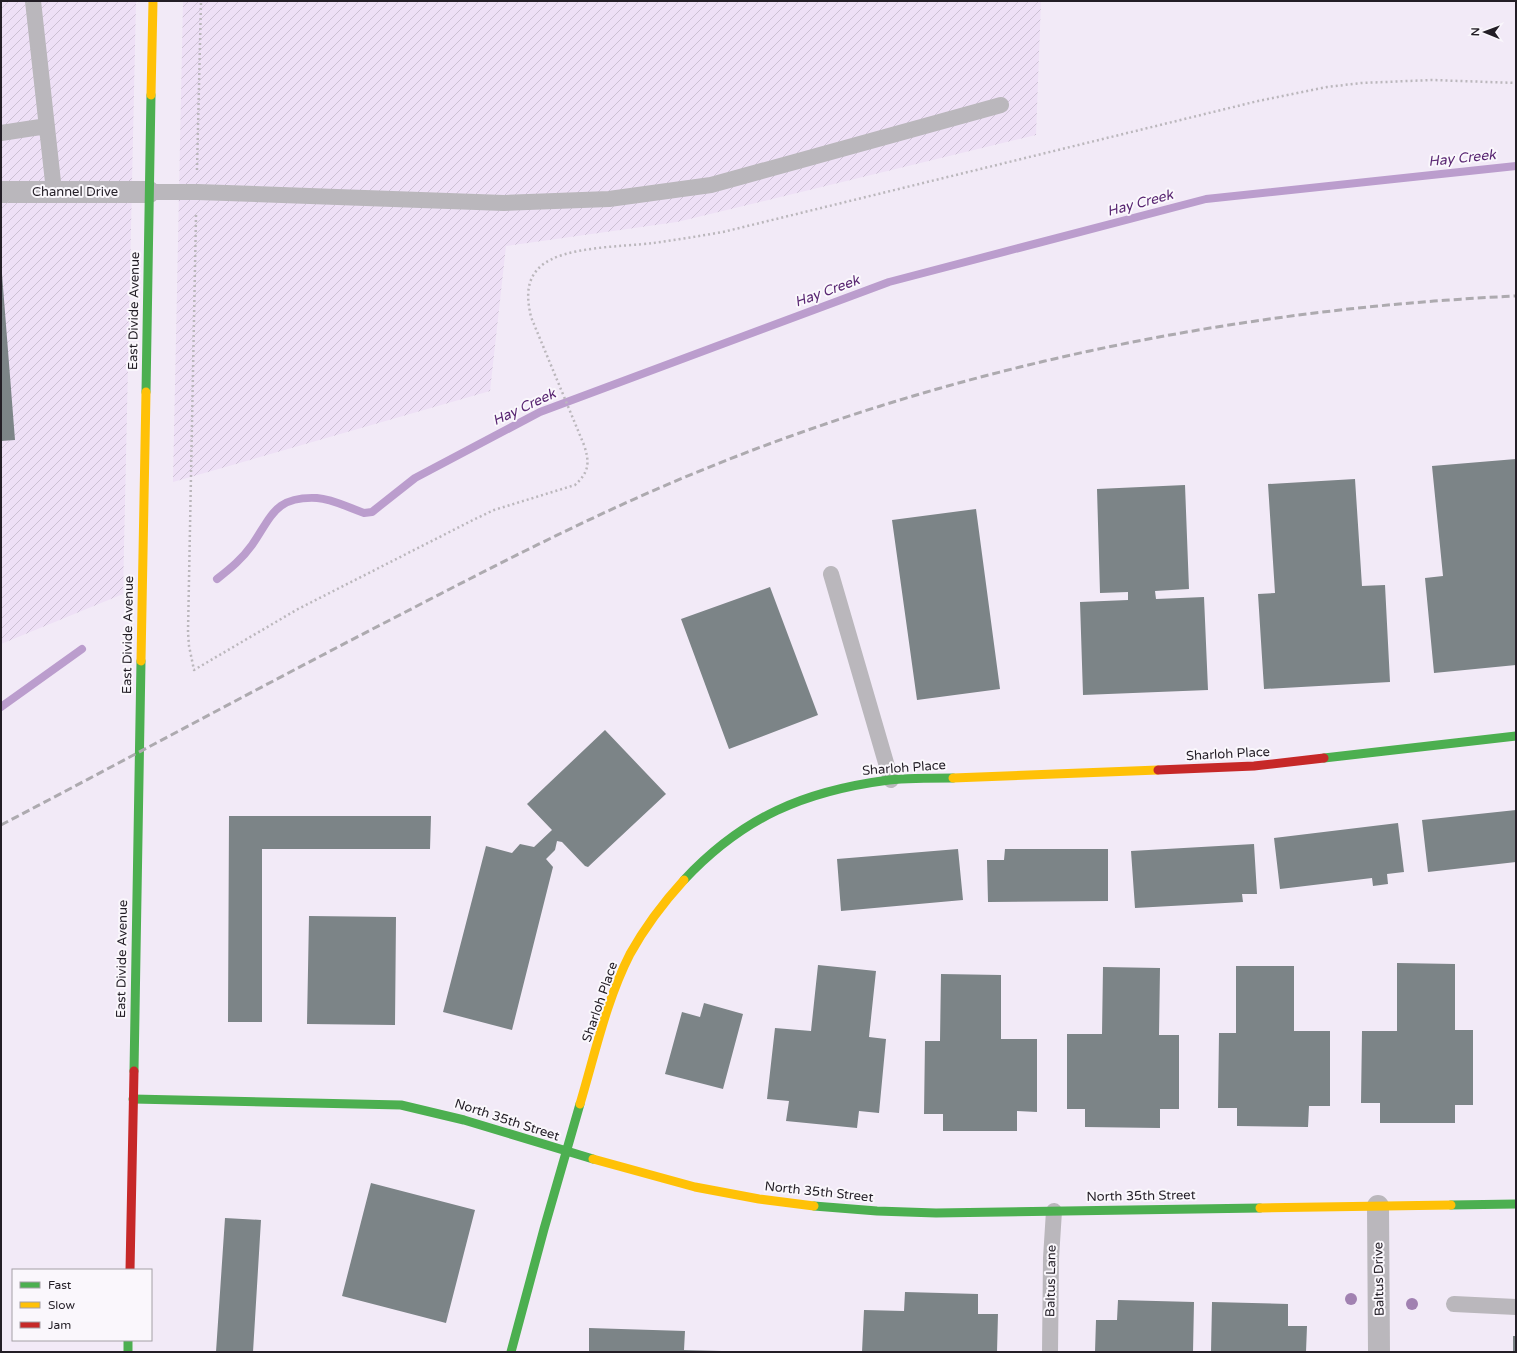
<svg xmlns="http://www.w3.org/2000/svg" width="1517" height="1353" font-family="'Varela Round',sans-serif">
	<style>
		.industrial { fill: url(#industrial-furrows) }
		.lines { fill: none; stroke-linecap: round; stroke-linejoin: round }
		.stream { stroke: #bb9dcd; stroke-width: 8 }
		.building { fill: #7c8487 }
		.path { stroke: #bbb7bc; stroke-width: 2.5; stroke-dasharray: 2 3; stroke-linecap: butt }
		.lane { stroke: #bab7bc; stroke-width: 16 }
		.street { stroke: #bab7bc; stroke-width: 22 }
		.fast { stroke: #4caf50; stroke-width: 9 }
		.slow { stroke: #ffc107; stroke-width: 9 }
		.jam { stroke: #c62828; stroke-width: 9 }
		.rail { stroke: #adaaaf; stroke-width: 3; stroke-dasharray: 8 4; stroke-linecap: butt }
		.tree { fill: #a181b1 }
		.labels { text-anchor: middle; dominant-baseline: central; stroke-width: 4; stroke-linejoin: round; paint-order: stroke }
		.street-label { font-size: 13px; fill: #231e26; stroke: #faf7fc }
		.water-label { font-size: 14px; font-style: italic; fill: #592672; stroke: #faf7fc }
	</style>
	<defs>
		<pattern id="industrial-furrows" width="10" height="10" patternUnits="userSpaceOnUse"><rect width="10" height="10" fill="#eee0f6"/><path d="M-1 1l2-2M0 10L10 0M9 11l2-2" fill="none" stroke="#ccc0d3"/></pattern>
	</defs>
	<rect width="100%" height="100%" fill="#f2eaf7"/>
	<path class="industrial" d="M1,1H136L123,594L1,644Z
		M183,1H1041L1036,135L677,222L506,246L490,391L173,482Z"/>
	<g class="lines">
		<path class="stream" d="M217,579C231,568 242,559 252,545C272,516 275,496 317,498C333,499 349,508 364,513L372,512L415,478L540,412L889,282L1206,199L1516,166
			M1,707L82,649"/>
	</g>
	<path class="building" d="M1,274H2L15,440L1,441Z
		M1516,459V665L1434,673L1425,578L1443,576L1432,466Z
		M1355,479L1362,586L1385,585L1390,682L1264,689L1258,594L1275,593L1268,484Z
		M1185,485L1189,589L1155,591L1156,599L1204,597L1208,690L1083,695L1080,602L1128,600V592L1100,593L1097,489Z
		M976,509L1000,689L917,700L892,520Z
		M770,587L818,715L729,749L681,619Z
		M605,730L666,794L588,867L585,866L562,842L557,841L555,850L546,859L553,867L512,1030L443,1012L486,846L512,853L520,844L534,847L552,830L527,804Z
		M1516,810V862L1428,872L1422,820Z
		M229,816H431L430,849H262V1022H228Z
		M1398,823L1404,872L1387,874L1388,884L1373,886L1372,878L1280,889L1274,838Z
		M1254,844L1257,894H1242L1243,902L1135,908L1131,851Z
		M958,849L963,900L841,911L837,859Z
		M1005,849H1108V901L988,902L987,860H1004Z
		M309,916L396,917L395,1025L307,1024Z
		M1397,963L1455,964V1030H1473V1105H1455V1123H1380V1103H1361L1362,1031H1397Z
		M818,965L876,971L869,1037L886,1039L879,1113L859,1111L857,1128L786,1121L789,1101L767,1099L775,1028L811,1031Z
		M1236,966H1294V1031H1330V1106H1309L1308,1127L1237,1126V1108H1218L1219,1033H1236Z
		M1103,967L1160,968L1159,1035H1179V1109H1160V1128L1085,1127V1109H1067V1034H1102Z
		M941,974L1001,975V1039H1037V1112L1017,1111V1131H943V1114H924L925,1041H940Z
		M704,1003L743,1014L723,1089L665,1074L682,1012L700,1017Z
		M371,1183L475,1210L446,1323L342,1296Z
		M225,1218L261,1220L253,1352H216Z
		M905,1292L978,1294V1314H998L997,1352H862L864,1310L904,1311Z
		M1118,1300L1194,1302L1193,1352H1095L1096,1320H1117Z
		M1212,1302L1288,1304V1326H1307L1306,1352H1211Z
		M589,1328L685,1331L684,1350L722,1351V1352H589Z
		M1513,1336H1516V1352H1513Z"/>
	<g class="lines">
		<path class="path" d="M197,170L201,1
			M196,215L188,632L189,646L194,670L298,609L475,519L494,510L575,485C589,472 590,463 584,445L531,317C527,299 525,280 541,266C564,246 622,247 653,243C676,240 699,236 723,232L1258,101L1327,87L1361,83L1432,80L1516,83"/>
		<path class="lane" d="M33,1L54,191
			M1,133L47,126
			M149,192H197L504,203L609,199L711,185L1001,105
			M831,574L891,780
			M1454,1304L1516,1307
			M1050,1352L1051,1258L1054,1211"/>
		<path class="street" d="M1,192H149
			M1378,1206L1379,1352"/>
		<path class="fast" d="M146,392L151,95
			M1324,758L1516,736
			M684,880C743,817 804,791 889,780C910,778 932,778 953,778
			M134,1071L141,661
			M133,1099L401,1105L464,1120L593,1159
			M1451,1205L1516,1204
			M814,1206L877,1211L936,1213L1260,1208
			M128,1340V1352
			M511,1352L544,1229L580,1104"/>
		<path class="slow" d="M151,95L153,1
			M141,661L146,392
			M953,778L1158,770
			M580,1104C595,1054 606,1001 630,954C645,927 663,903 684,880
			M593,1159L695,1187L759,1199L814,1206
			M1260,1208L1451,1205"/>
		<path class="jam" d="M1158,770L1254,766L1324,758
			M130,1270L134,1071"/>
		<path class="rail" d="M1,825C131,757 260,687 390,620C494,566 598,512 707,468C964,364 1239,309 1516,296"/>
	</g>
	<g class="tree">
		<circle cx="1351" cy="1299" r="6"/>
		<circle cx="1412" cy="1304" r="6"/>
	</g>
	<g class="labels">
		<g class="street-label">
			<text x="75" y="192">Channel Drive</text>
			<text transform="translate(134 311) rotate(-89)">East Divide Avenue</text>
			<text transform="translate(128 635) rotate(-89)">East Divide Avenue</text>
			<text transform="translate(1228 754) rotate(-3)">Sharloh Place</text>
			<text transform="translate(904 768) rotate(-4)">Sharloh Place</text>
			<text transform="translate(122 959) rotate(-89)">East Divide Avenue</text>
			<text transform="translate(600 1002) rotate(-71)">Sharloh Place</text>
			<text transform="translate(507 1120) rotate(18)">North 35th Street</text>
			<text transform="translate(819 1192) rotate(6)">North 35th Street</text>
			<text transform="translate(1141 1196) rotate(-1)">North 35th Street</text>
			<text transform="translate(1379 1279) rotate(-91)">Baltus Drive</text>
			<text transform="translate(1051 1281) rotate(-89)">Baltus Lane</text>
		</g>
		<g class="water-label">
			<text transform="translate(1462 158) rotate(-6)">Hay Creek</text>
			<text transform="translate(1140 203) rotate(-15)">Hay Creek</text>
			<text transform="translate(827 291) rotate(-20)">Hay Creek</text>
			<text transform="translate(524 407) rotate(-25)">Hay Creek</text>
		</g>
	</g>
	<rect width="1517" height="1353" fill="none" stroke="#231e26" stroke-width="4"/>
	<rect x="12" y="1269" width="140" height="72" fill="#faf7fc" stroke="#a4a0a6"/>
	<rect x="20" y="1282" width="20" height="6" fill="#4caf50" stroke="#a4a0a6"/>
	<text x="48" y="1289" font-size="12" fill="#231e26">Fast</text>
	<rect x="20" y="1302" width="20" height="6" fill="#ffc107" stroke="#a4a0a6"/>
	<text x="48" y="1309" font-size="12" fill="#231e26">Slow</text>
	<rect x="20" y="1322" width="20" height="6" fill="#c62828" stroke="#a4a0a6"/>
	<text x="48" y="1329" font-size="12" fill="#231e26">Jam</text>
	<g transform="translate(1485 32) rotate(271)" stroke="#faf7fc" stroke-width="3" paint-order="stroke">
	<path d="M0-3L7 15L0 10L-7 15Z" fill="#231e26"/>
	<text y="-6" font-size="11" font-weight="bold" text-anchor="middle" fill="#231e26">N</text>
	</g>
</svg>
